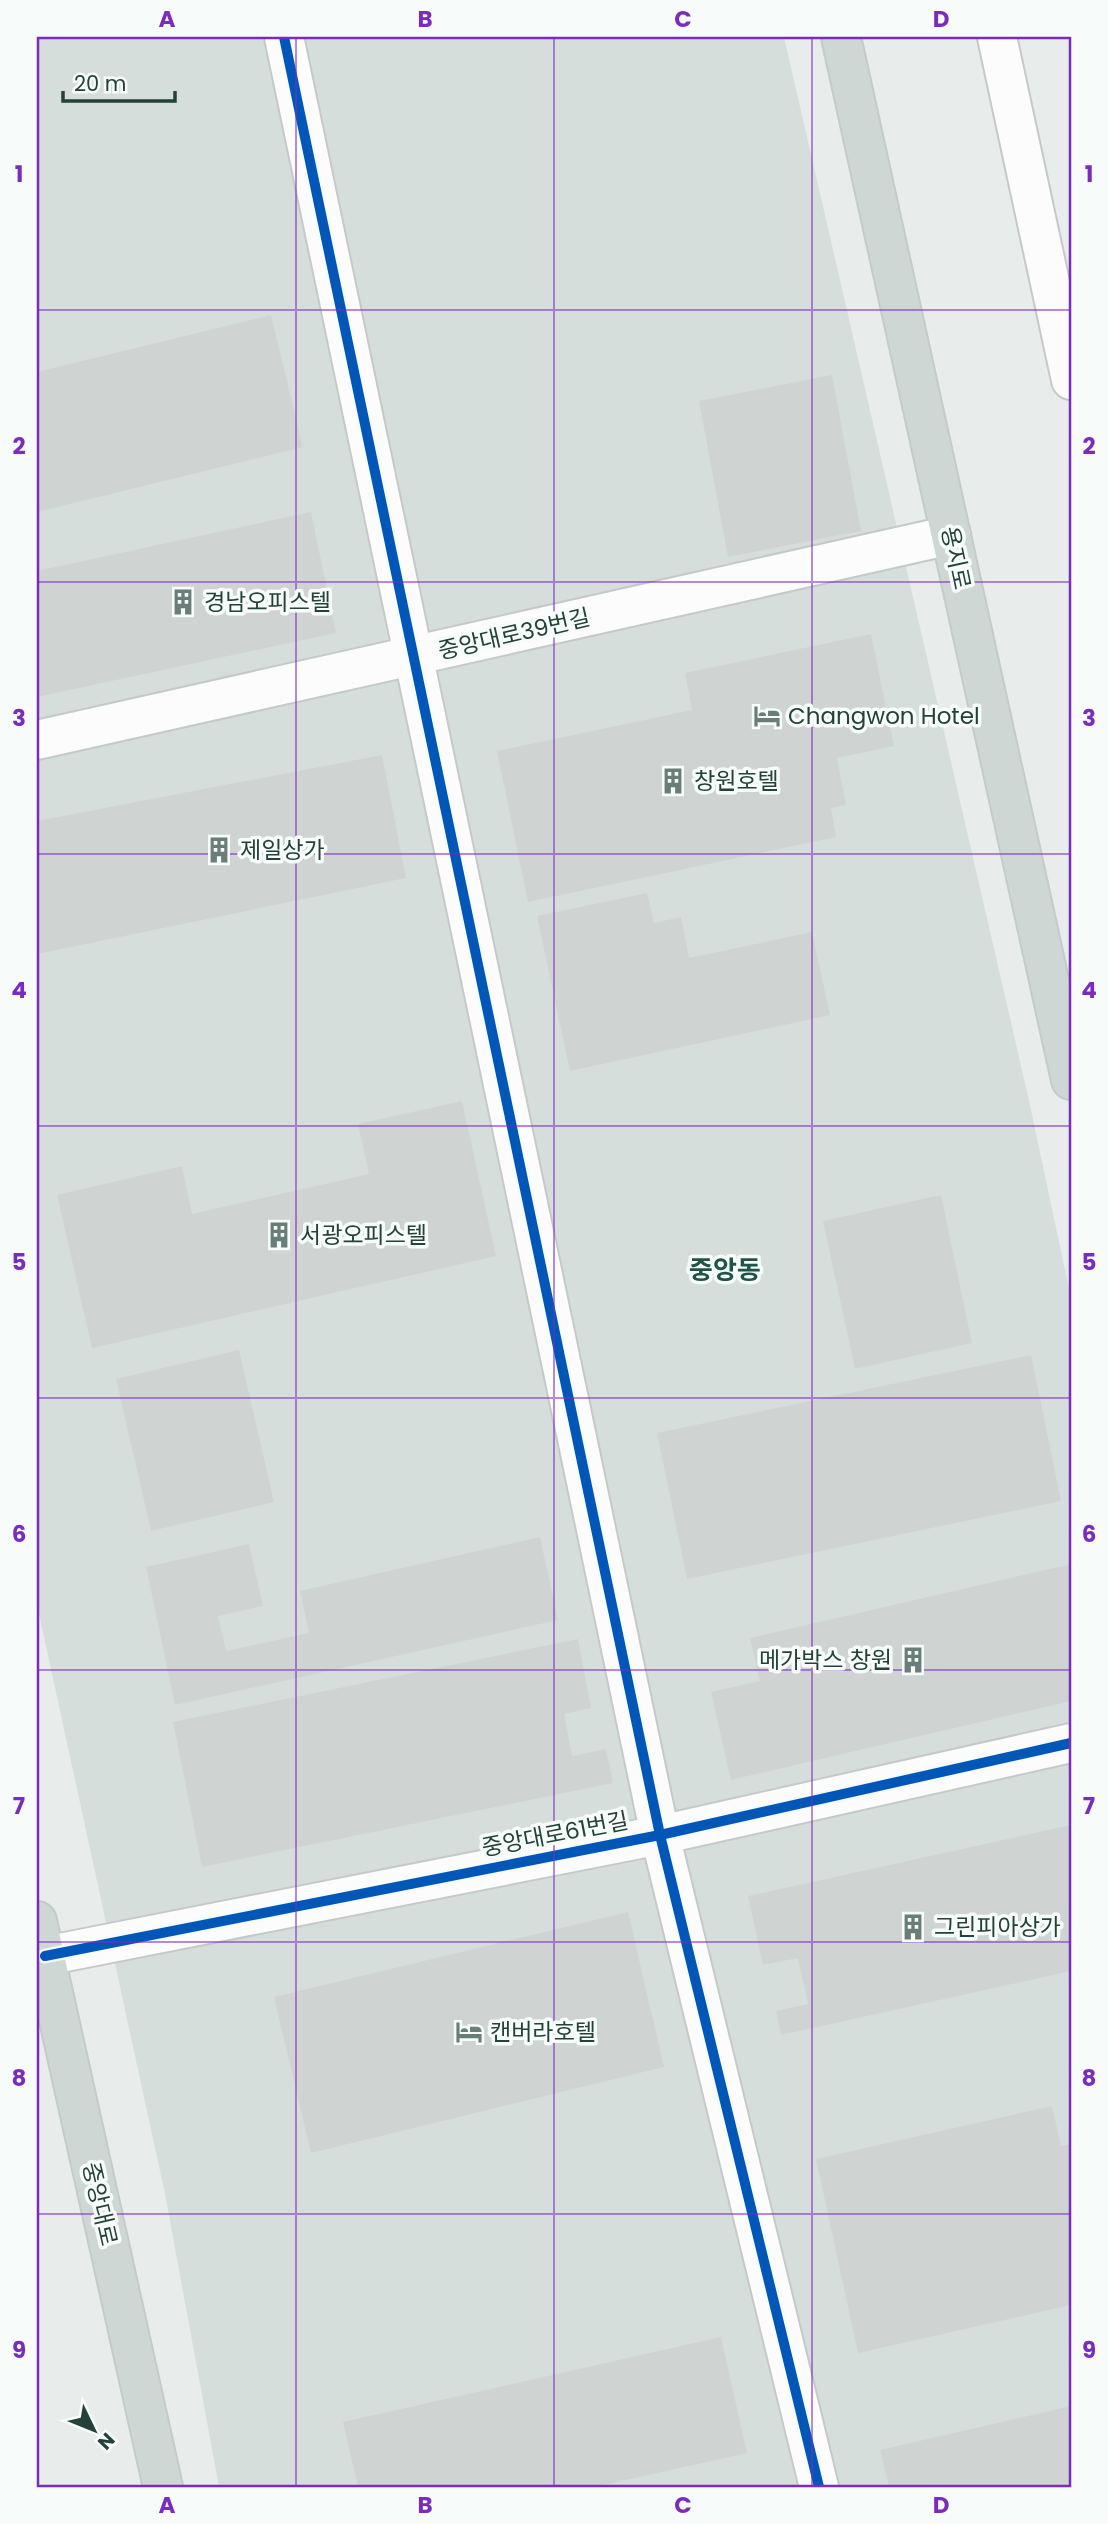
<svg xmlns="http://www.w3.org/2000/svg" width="1108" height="2524" font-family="Poppins,'Noto Sans KR',sans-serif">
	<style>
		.built { fill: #d6dedb }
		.building { fill: #cfd4d2 }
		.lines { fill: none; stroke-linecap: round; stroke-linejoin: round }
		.minor-casing { stroke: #c5cac8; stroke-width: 42 }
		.major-casing { stroke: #c3ccc9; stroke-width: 42 }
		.minor { stroke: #fcfcfc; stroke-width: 38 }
		.major { stroke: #cfd7d5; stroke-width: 38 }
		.cycleway-casing { stroke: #f7fbf9; stroke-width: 15 }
		.cycleway { stroke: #0057b8; stroke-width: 10 }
		.grid { fill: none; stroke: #7b2cbf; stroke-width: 2; stroke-opacity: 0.55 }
		.labels { text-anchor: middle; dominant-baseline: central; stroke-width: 7; stroke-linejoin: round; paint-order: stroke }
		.street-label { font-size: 23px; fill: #24423a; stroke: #f7fbf9 }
		.poi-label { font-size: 23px; fill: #24423a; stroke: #f7fbf9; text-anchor: start }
		.quarter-label { font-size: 26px; font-weight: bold; fill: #1f5548; stroke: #f7fbf9 }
		.neatline { fill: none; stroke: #7b2cbf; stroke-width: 2.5 }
		.grid-label { font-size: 23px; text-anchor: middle; font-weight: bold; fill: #7b2cbf }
	</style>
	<rect width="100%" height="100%" fill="#e8edeb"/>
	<path class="built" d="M37,37H784L1028,1096L1071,1298V2487H219L165,2194L37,1605Z"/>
	<path class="building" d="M271,315L303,447L37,512V372Z
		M832,375L861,531L728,557L699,401Z
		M311,512L336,633L37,697V571Z
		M871,634L894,746L837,758L846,805L831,808L836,837L528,902L497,751L692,710L685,673Z
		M382,755L406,878L37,954V821Z
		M647,893L654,923L681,917L689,958L812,932L830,1015L570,1071L537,916Z
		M462,1101L496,1256L92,1348L57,1195L182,1166L192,1214L369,1174L358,1124Z
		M941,1195L972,1343L855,1369L823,1221Z
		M239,1350L274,1502L151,1531L116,1379Z
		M1031,1355L1061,1501L687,1579L657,1433Z
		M540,1537L558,1620L175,1705L146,1567L249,1544L263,1606L218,1616L226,1651L309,1633L300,1591Z
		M1071,1564V1701L731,1780L711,1692L760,1681L750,1638Z
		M578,1639L591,1708L564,1714L572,1756L606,1749L613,1783L202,1867L173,1722Z
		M1071,1825V1971L781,2035L776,2011L808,2004L798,1958L763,1965L748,1896Z
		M628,1912L664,2067L311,2153L274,1997Z
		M1052,2106L1061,2146L1071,2144V2305L858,2353L816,2159Z
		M721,2337L747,2453L594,2487H358L343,2422Z
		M1071,2406V2487H889L880,2450Z"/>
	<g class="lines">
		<g class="minor-casing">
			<path id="minor" d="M284,37L660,1835L819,2487
				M997,37L1071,380
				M37,740L951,535
				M45,1956L660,1835L1071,1743"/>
		</g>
		<g class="major-casing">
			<path id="major" d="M841,37L1071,1080
				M37,1921L163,2487"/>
		</g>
		<use href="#minor" class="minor"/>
		<use href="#major" class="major"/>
		<g class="cycleway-casing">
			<path id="cycleway" d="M284,37L660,1835L819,2487
				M45,1956L660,1835L1071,1743"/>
		</g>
		<use href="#cycleway" class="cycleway"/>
	</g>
	<path class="grid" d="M296,37V2487M554,37V2487M812,37V2487M37,310H1071M37,582H1071M37,854H1071M37,1126H1071M37,1398H1071M37,1670H1071M37,1942H1071M37,2214H1071"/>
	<defs>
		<g id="building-bare" transform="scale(2.1)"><path d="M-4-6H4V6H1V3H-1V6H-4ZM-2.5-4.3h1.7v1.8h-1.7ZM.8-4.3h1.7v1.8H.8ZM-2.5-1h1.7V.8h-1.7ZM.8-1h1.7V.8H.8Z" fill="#697e78" stroke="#f7fbf9" stroke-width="2.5" paint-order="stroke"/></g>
		<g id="hotel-bare" transform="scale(2.1)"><path d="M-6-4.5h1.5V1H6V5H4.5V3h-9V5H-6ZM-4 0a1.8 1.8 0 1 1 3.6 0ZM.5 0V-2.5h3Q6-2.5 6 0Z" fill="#697e78" stroke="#f7fbf9" stroke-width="2.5" paint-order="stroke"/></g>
	</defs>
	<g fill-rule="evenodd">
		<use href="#building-bare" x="183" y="602"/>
		<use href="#hotel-bare" x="767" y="716"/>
		<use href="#building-bare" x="673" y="781"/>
		<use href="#building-bare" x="219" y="850"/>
		<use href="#building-bare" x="279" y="1235"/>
		<use href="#building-bare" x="913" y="1660"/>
		<use href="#building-bare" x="913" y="1927"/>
		<use href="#hotel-bare" x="469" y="2032"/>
	</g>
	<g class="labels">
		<g class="street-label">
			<text transform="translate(956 558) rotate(78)">용지로</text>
			<text transform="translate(514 634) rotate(-13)">중앙대로39번길</text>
			<text transform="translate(555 1834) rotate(-11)">중앙대로61번길</text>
			<text transform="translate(100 2204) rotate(77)">중앙대로</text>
		</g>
		<g class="poi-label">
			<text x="204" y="602">경남오피스텔</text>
			<text x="788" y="716">Changwon Hotel</text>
			<text x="694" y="781">창원호텔</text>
			<text x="240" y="850">제일상가</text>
			<text x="300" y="1235">서광오피스텔</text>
			<text x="892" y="1660" text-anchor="end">메가박스 창원</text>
			<text x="934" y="1927">그린피아상가</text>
			<text x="490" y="2032">캔버라호텔</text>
		</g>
		<g class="quarter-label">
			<text x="725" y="1270">중앙동</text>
		</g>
	</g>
	<rect width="1108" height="2524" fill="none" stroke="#f7fbf9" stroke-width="77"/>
	<g transform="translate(94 2430) rotate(133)" stroke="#f7fbf9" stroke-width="5" paint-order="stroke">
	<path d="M0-5L12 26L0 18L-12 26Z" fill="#24423a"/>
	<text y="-10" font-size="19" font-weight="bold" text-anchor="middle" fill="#24423a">N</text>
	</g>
	<path d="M63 91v10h112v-10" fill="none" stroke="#24423a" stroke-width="3.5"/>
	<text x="74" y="91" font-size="21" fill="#24423a" stroke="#f7fbf9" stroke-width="5" paint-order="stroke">20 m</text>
	<rect x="38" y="38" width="1032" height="2448" class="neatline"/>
	<g class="grid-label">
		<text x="167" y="27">A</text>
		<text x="425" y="27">B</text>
		<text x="683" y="27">C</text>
		<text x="941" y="27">D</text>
		<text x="19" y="182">1</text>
		<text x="1089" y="182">1</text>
		<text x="19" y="454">2</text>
		<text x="1089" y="454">2</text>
		<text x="19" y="726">3</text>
		<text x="1089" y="726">3</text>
		<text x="19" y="998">4</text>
		<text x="1089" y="998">4</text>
		<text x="19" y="1270">5</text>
		<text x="1089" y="1270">5</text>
		<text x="19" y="1542">6</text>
		<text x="1089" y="1542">6</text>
		<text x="19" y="1814">7</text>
		<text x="1089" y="1814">7</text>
		<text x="19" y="2086">8</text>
		<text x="1089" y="2086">8</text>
		<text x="19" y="2358">9</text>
		<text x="1089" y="2358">9</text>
		<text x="167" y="2513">A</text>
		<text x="425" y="2513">B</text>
		<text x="683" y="2513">C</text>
		<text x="941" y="2513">D</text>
	</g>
</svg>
